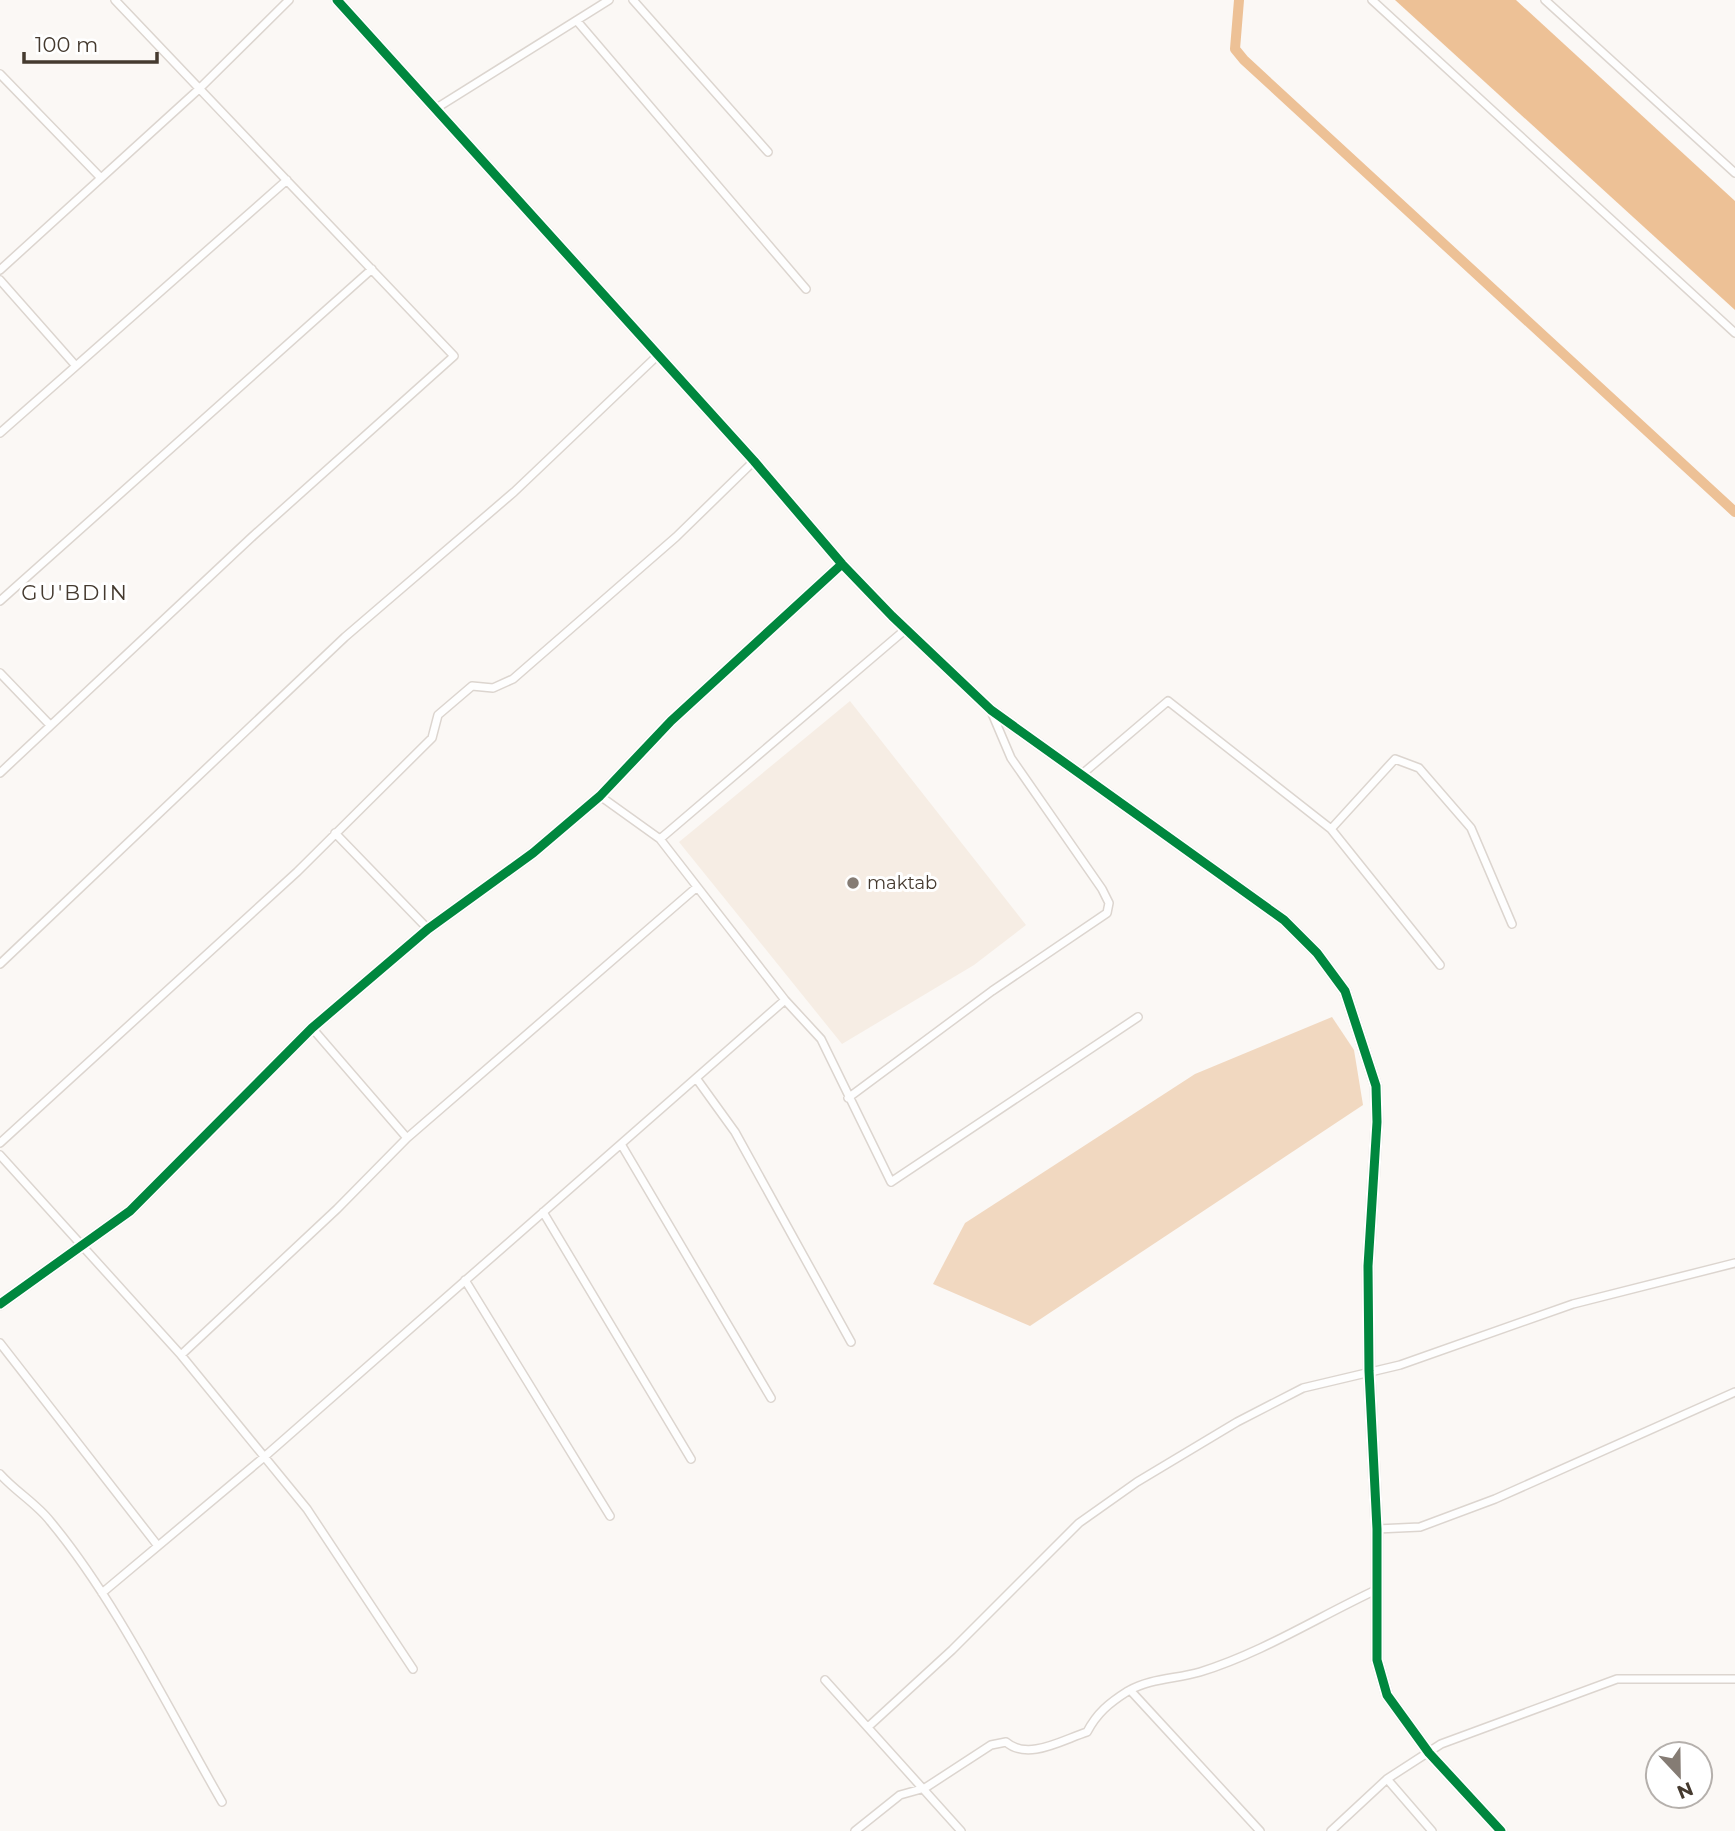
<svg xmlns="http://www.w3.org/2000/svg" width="1735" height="1831" font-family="Montserrat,sans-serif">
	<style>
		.built { fill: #f6ede4 }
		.green { fill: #f1d8c0 }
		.water { fill: #edc196 }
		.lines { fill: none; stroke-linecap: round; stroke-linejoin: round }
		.canal { stroke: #edc196; stroke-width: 10 }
		.minor-casing { stroke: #dcd5cf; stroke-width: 10 }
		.tertiary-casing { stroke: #dcd5cf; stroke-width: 13 }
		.minor { stroke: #fefefe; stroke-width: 7 }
		.tertiary { stroke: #fefefe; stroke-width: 10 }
		.cycleway-casing { stroke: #fff; stroke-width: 13 }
		.cycleway { stroke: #00873e; stroke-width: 9 }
		.poi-dot { fill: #857c74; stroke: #fff; stroke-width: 2.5 }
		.labels { text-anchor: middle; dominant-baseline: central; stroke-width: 6; stroke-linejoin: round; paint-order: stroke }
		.poi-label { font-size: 18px; fill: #453a2f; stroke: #fff; text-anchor: start }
		.quarter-label { font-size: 21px; letter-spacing: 2px; fill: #453a2f; stroke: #fff }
	</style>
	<rect width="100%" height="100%" fill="#fbf8f5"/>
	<path class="built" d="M850,701L1026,925L974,965L842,1044L679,842Z"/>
	<path class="green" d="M1332,1017L1354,1050L1363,1105L1030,1326L933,1284L965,1223L1195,1074Z"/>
	<path class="water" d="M1395,0H1516L1735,201V310Z"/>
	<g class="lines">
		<path class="canal" d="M1239,0L1235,49L1244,60L1735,512"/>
		<g class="minor-casing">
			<path id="minor" d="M633,0L768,152
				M1372,0L1735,333
				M1545,0L1735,173
				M577,21L806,289
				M0,74L101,178
				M435,109L609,0
				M0,270L199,89L289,0
				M0,280L76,366
				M0,433L287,180
				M0,601L372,269
				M0,673L50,725
				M0,773L253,536L454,356L115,0
				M1081,775L1168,701L1331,829L1440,965
				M600,796L660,839L785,1000L821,1039L891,1182L1138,1017
				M1331,829L1395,759L1419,768L1471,828L1512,924
				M335,833L428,929
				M660,839L906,629
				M0,964L345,637L514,492L656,357
				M312,1028L407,1138
				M696,1078L735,1132L851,1342
				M848,1098L992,991L1107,913L1109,903L1102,889L1011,758L991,711
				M0,1143L297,872L432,738L438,715L472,686L493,688L513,679L676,537L754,461
				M621,1144L771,1398
				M0,1155L181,1355L307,1509L413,1669
				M543,1212L691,1459
				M465,1280L610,1516
				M0,1343L158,1546
				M181,1355L337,1209L407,1138L697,887
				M0,1474C15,1491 37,1504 50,1521C116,1600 170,1712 222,1802
				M1377,1529L1420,1527L1495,1499L1735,1392
				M102,1593L263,1458L785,1000
				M825,1680L961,1831
				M1130,1690L1260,1831
				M868,1727L952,1650L1079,1523L1137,1482L1237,1422L1303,1388L1400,1365L1573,1304L1735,1263
				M1387,1779L1432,1831
				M855,1831L900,1795L925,1788L991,1745L1006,1742C1028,1761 1062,1740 1087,1732C1097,1713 1109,1703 1128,1691C1151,1678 1176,1679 1200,1672C1262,1653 1318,1617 1376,1590
				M1331,1831L1387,1779L1441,1744L1617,1679H1735"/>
		</g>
		<g class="tertiary-casing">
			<path id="tertiary" d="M337,0L754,461L842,564L892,616L991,710L1284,920L1317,953L1345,991L1376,1086L1377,1122L1368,1266L1369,1371L1377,1529V1660L1387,1695L1429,1753L1501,1831
				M0,1304L130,1211L312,1028L428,929L533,853L600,796L671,721L842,564"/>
		</g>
		<use href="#minor" class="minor"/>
		<use href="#tertiary" class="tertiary"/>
		<g class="cycleway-casing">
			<path id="cycleway" d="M337,0L754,461L842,564L892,616L991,710L1284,920L1317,953L1345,991L1376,1086L1377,1122L1368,1266L1369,1371L1377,1529V1660L1387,1695L1429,1753L1501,1831
				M0,1304L130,1211L312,1028L428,929L533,853L600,796L671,721L842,564"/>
		</g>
		<use href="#cycleway" class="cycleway"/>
	</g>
	<circle class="poi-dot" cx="853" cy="883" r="7"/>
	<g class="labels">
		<g class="poi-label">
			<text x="867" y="883">maktab</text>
		</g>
		<g class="quarter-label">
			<text x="75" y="592">GU'BDIN</text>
		</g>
	</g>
	<g transform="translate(1679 1775) rotate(158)"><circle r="33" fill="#ffffff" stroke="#b5b0ac" stroke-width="2"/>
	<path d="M0-5L12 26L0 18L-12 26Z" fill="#857c74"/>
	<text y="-10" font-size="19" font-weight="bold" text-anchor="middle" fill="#453a2f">N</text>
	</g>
	<path d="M24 52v10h133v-10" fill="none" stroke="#453a2f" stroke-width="3.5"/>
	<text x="35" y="52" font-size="21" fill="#453a2f" stroke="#ffffff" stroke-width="5" paint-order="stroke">100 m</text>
</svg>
